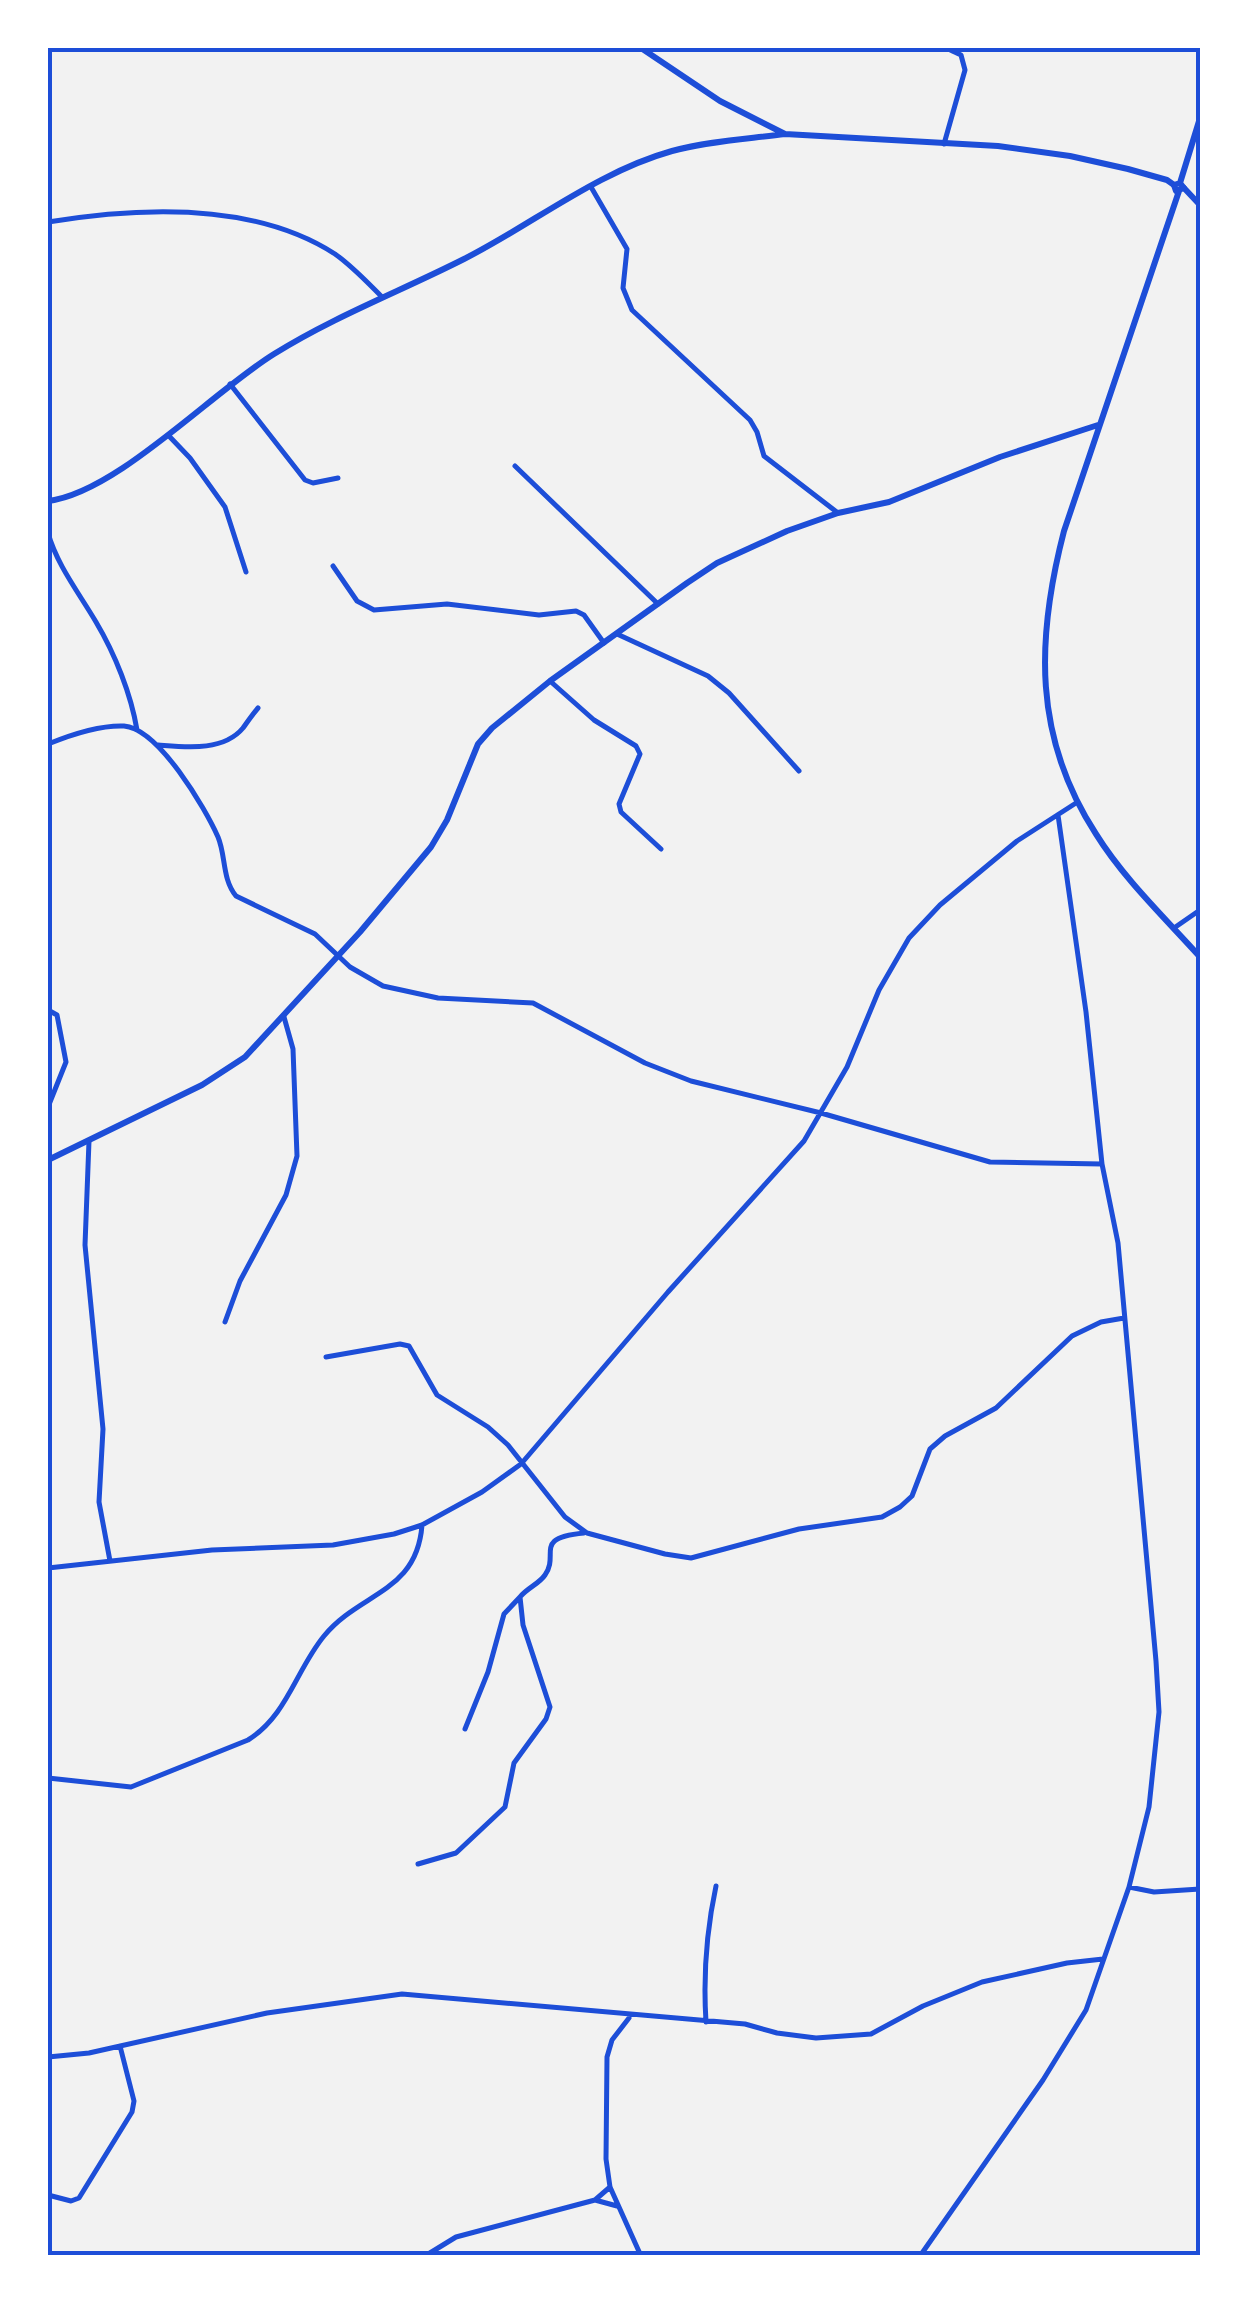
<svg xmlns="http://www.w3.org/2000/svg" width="1248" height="2303" font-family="Karla,sans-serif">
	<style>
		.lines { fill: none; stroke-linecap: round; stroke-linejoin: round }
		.minor { stroke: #1d4ed8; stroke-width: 5 }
		.tertiary { stroke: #1d4ed8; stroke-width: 6 }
		.secondary { stroke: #1d4ed8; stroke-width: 6 }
		.neatline { fill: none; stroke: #1d4ed8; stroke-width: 4 }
	</style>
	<rect width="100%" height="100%" fill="#f2f2f2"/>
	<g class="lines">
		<path class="minor" d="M944,144L965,70L961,55L946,48
			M591,187L627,249L623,288L632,310L750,420L757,432L764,456L838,513
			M48,222C139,207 253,201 335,254C352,266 366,281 381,296
			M230,384L305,480L313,483L338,478
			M169,436L190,458L225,507L246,572
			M515,466L658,604
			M48,533C57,565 79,593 96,622C115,654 131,694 137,730
			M333,566L357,601L374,610L447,604L539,615L576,611L584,615L604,643
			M617,634L708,676L729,693L799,771
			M550,681L594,720L636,746L640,754L619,804L621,812L661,849
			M48,744C70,735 99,725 124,726C159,729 205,808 218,837C226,856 222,879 236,896L315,934L350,967L383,986L438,998L533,1003L645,1063L691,1081L821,1113L990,1162L1102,1164
			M158,745C185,747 223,752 243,728C248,721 252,715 258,708
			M1174,928L1200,910
			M48,1010L57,1015L66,1062L48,1107
			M89,1141L85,1245L103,1429L99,1502L110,1561
			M225,1322L240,1281L286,1195L297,1156L293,1049L284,1017
			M326,1357L400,1344L409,1346L437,1395L488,1427L508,1445L565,1517L587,1533L665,1554L691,1558L799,1529L882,1517L900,1507L912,1496L930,1449L945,1436L996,1408L1072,1336L1101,1322L1124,1318
			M48,1568L212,1550L333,1545L394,1534L422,1525L482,1492L521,1464L668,1292L804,1141L847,1067L879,990L909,938L940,905L1017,841L1076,803
			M465,1729L488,1672L504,1614L520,1597
			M48,1778L131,1787L248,1740C287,1716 296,1670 324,1636C360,1592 417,1593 422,1525
			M418,1864L456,1853L505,1807L514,1763L546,1719L550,1707L523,1625L520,1597C527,1588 539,1584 545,1575C560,1554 532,1538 584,1533
			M1129,1887L1154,1892L1200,1889
			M629,2018L612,2040L607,2057L606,2159L610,2187L641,2256
			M706,2022C703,1975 706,1933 716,1886
			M48,2057L89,2053L267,2013L402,1994L745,2024L777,2033L816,2038L871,2034L923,2006L982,1982L1067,1963L1103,1959
			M48,2195L71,2201L79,2198L132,2112L134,2101L120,2046
			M595,2200L617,2206
			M425,2256L456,2237L595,2200L610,2187
			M920,2256L1043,2080L1086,2010L1129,1887L1149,1807L1159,1712L1156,1661L1118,1243L1102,1164L1086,1012L1058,815"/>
		<path class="tertiary" d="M641,48L720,101L785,134L998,146L1070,156L1128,169L1167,180L1174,185
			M1184,188L1200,205
			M48,501C116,493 211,393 274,354C335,316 401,291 464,259C533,224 597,172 672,151C709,141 748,139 785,134"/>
		<path class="secondary" d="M1180,183L1200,118
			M1180,183L1184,188L1176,191L1174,185Z
			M1179,191L1064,531C1036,639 1033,737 1096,834C1124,879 1165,918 1200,957
			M48,1160L202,1085L245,1057L360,932L431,847L447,820L478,744L492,728L550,681L687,583L717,563L787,531L838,513L889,502L1000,457L1098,425"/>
	</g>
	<rect width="1248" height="2303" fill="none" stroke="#ffffff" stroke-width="100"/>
	<rect x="50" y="50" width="1148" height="2203" class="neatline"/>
</svg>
